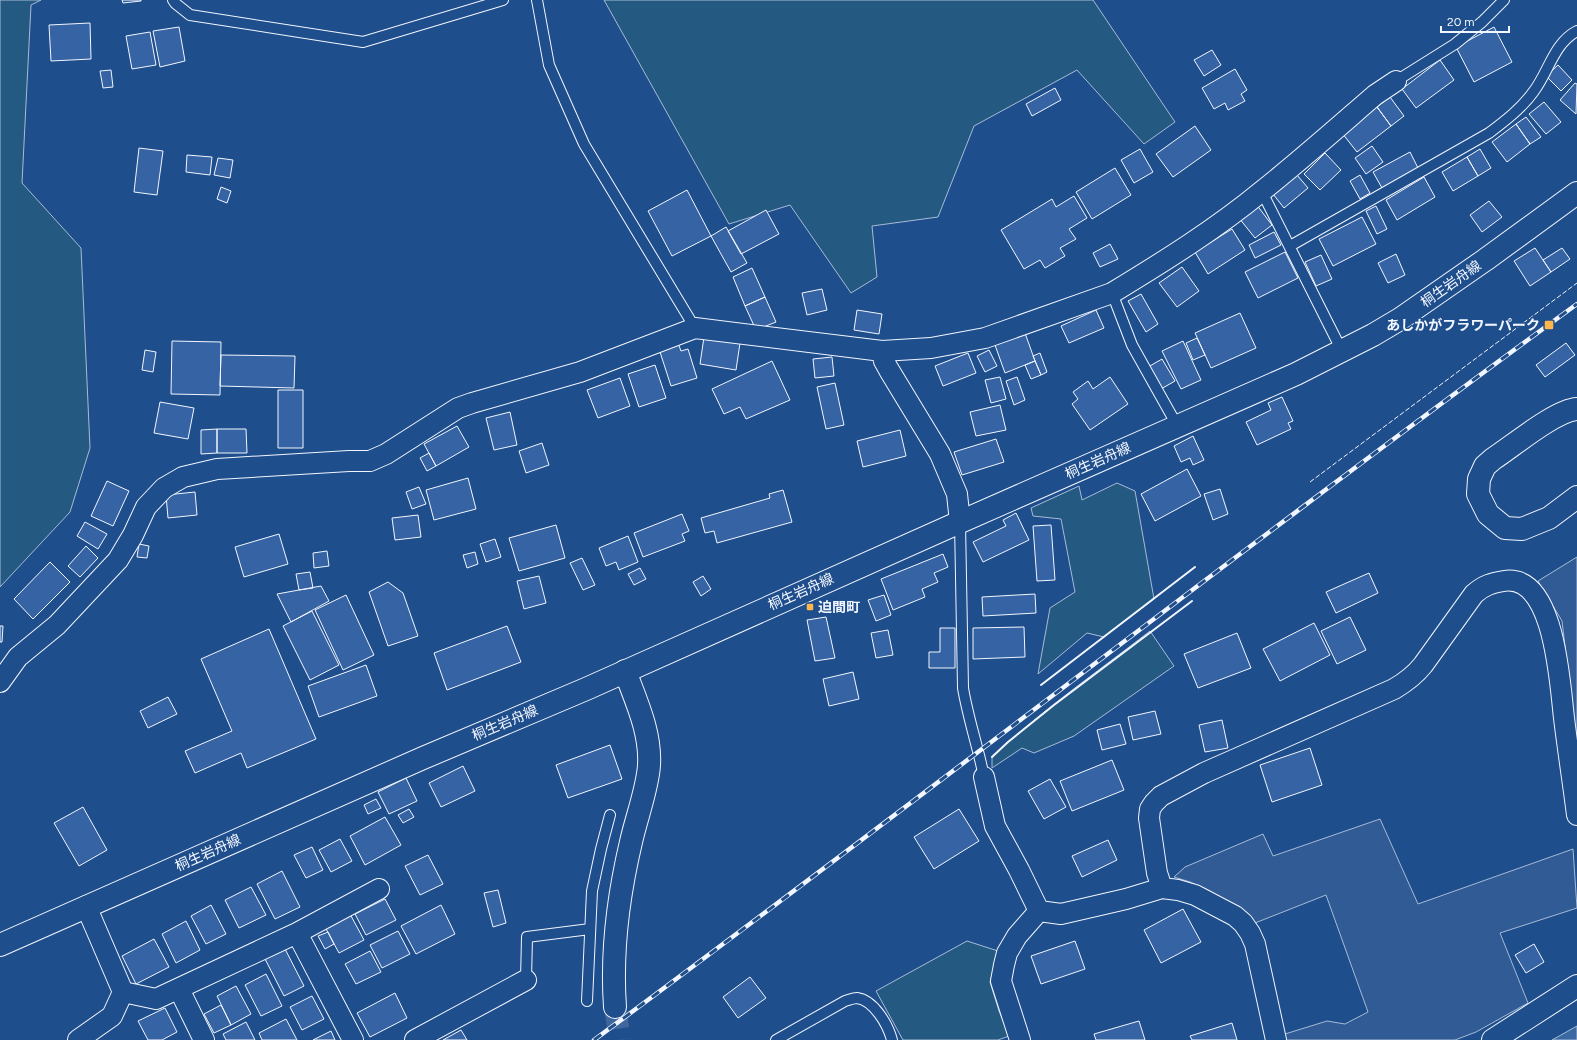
<svg xmlns="http://www.w3.org/2000/svg" width="1577" height="1040" font-family="Figtree,'Noto Sans JP',sans-serif">
	<style>
		.green { fill: #245a82; stroke: #a8bbd7 }
		.parking { fill: #305b95; stroke: #a8bbd7 }
		.water { fill: #3b69a3; stroke: #a8bbd7 }
		.building { fill: #3563a3; stroke: #f2f6ff }
		.lines { fill: none; stroke-linecap: round; stroke-linejoin: round }
		.tertiary-tunnel { stroke: #3f679d; stroke-width: 22; stroke-dasharray: 22 11; stroke-linecap: butt }
		.service-casing { stroke: #f2f6ff; stroke-width: 12 }
		.minor-casing { stroke: #f2f6ff; stroke-width: 22 }
		.tertiary-casing { stroke: #f2f6ff; stroke-width: 24 }
		.primary-casing { stroke: #f2f6ff; stroke-width: 24 }
		.service { stroke: #1f4e8c; stroke-width: 10 }
		.minor { stroke: #1f4e8c; stroke-width: 20 }
		.tertiary { stroke: #1f4e8c; stroke-width: 22 }
		.primary { stroke: #1f4e8c; stroke-width: 22 }
		.rail-casing { stroke: #f2f6ff; stroke-width: 4.5 }
		.rail { stroke: #1f4e8c; stroke-width: 3; stroke-dasharray: 9; stroke-linecap: butt }
		.fence { stroke: #f2f6ff; stroke-width: 1; stroke-dasharray: 5 2; stroke-linecap: butt }
		.wall { stroke: #f2f6ff; stroke-width: 2 }
		.poi-dot { fill: #ffb74d; stroke: #1f4e8c; stroke-width: 1.5 }
		.labels { text-anchor: middle; dominant-baseline: central; stroke-width: 3; stroke-linejoin: round; paint-order: stroke }
		.street-label { font-size: 14px; fill: #f2f6ff; stroke: #1f4e8c }
		.poi-label { font-size: 14px; font-weight: bold; fill: #f2f6ff; stroke: #1f4e8c; text-anchor: end }
	</style>
	<rect width="100%" height="100%" fill="#1f4e8c"/>
	<path class="green" d="M0,0H41L31,5L22,183L81,248L90,448L70,512L0,587Z
		M604,0H1093L1175,122L1144,144L1077,70L974,126L938,217L872,226L877,277L851,293L790,205L729,224Z
		M1117,483L1135,491L1154,599L1104,637L1087,633L1038,674L1050,608L1075,592L1061,519L1033,516L1031,508L1079,486L1082,500Z
		M1150,631L1174,666L1074,736L1034,753L1022,748L992,768V757C1041,711 1097,672 1150,631Z
		M967,941L998,951L990,982L999,1011L1009,1036L998,1040H903L876,991Z"/>
	<path class="parking" d="M1577,557V748L1562,621L1538,581Z
		M1380,819L1418,904L1573,849L1577,908L1500,933L1528,1003L1476,1032L1455,1040H1286L1285,1034L1327,1021L1345,1024L1368,1012L1326,895L1255,923L1241,910L1208,890L1190,882L1174,877L1185,867L1263,834L1273,856Z"/>
	<path class="water" d="M1577,1026V1040H1552Z"/>
	<path class="building" d="M122,0H141V1L123,3Z
		M90,23L91,59L51,61L49,25Z
		M179,27L185,61L160,67L153,31Z
		M1494,27L1512,62L1474,82L1456,47Z
		M150,32L156,65L132,69L126,36Z
		M1212,50L1221,65L1204,76L1194,60Z
		M1440,60L1454,80L1416,108L1402,89Z
		M1558,65L1572,80L1561,91L1546,76Z
		M1235,69L1247,90L1241,94L1245,101L1228,110L1225,103L1214,109L1202,88Z
		M111,70L113,87L103,88L100,71Z
		M1575,83L1577,84L1576,114L1560,100Z
		M1055,88L1061,100L1032,116L1026,104Z
		M1390,97L1404,116L1391,126L1377,107Z
		M1544,102L1561,122L1546,134L1529,114Z
		M1377,107L1391,126L1357,152L1342,133Z
		M1526,117L1541,137L1530,144L1516,124Z
		M1516,124L1530,144L1507,162L1492,142Z
		M1195,126L1211,150L1173,177L1156,154Z
		M1372,146L1383,162L1366,174L1355,158Z
		M139,148L163,151L157,195L134,192Z
		M1140,149L1153,172L1134,183L1121,160Z
		M1480,149L1491,168L1478,176L1467,157Z
		M1410,152L1418,168L1382,188L1373,172Z
		M1325,153L1341,170L1320,190L1304,174Z
		M187,155L212,157L210,175L186,172Z
		M1467,157L1478,176L1453,191L1442,172Z
		M218,158L233,160L230,178L214,175Z
		M1115,168L1131,195L1092,219L1076,192Z
		M1297,175L1308,188L1284,208L1273,194Z
		M1360,175L1370,193L1360,199L1350,181Z
		M1424,177L1435,197L1397,220L1386,200Z
		M221,187L231,191L227,203L217,199Z
		M687,190L711,236L672,256L648,211Z
		M1074,196L1087,218L1069,229L1076,239L1060,248L1065,256L1045,268L1040,260L1024,269L1001,230L1052,199L1056,207Z
		M1489,201L1502,217L1482,232L1470,215Z
		M1256,204L1272,225L1255,238L1239,218Z
		M1376,206L1387,229L1377,234L1366,211Z
		M766,210L779,234L741,254L728,231Z
		M1362,217L1376,244L1333,266L1319,239Z
		M726,227L747,263L731,272L711,236Z
		M1232,229L1245,250L1208,274L1195,252Z
		M1274,232L1281,245L1255,258L1249,245Z
		M1110,244L1118,259L1100,267L1093,253Z
		M1535,248L1551,272L1530,286L1514,261Z
		M1562,248L1570,259L1551,272L1543,260Z
		M1285,252L1298,278L1258,298L1245,272Z
		M1396,254L1405,275L1388,283L1378,263Z
		M1321,255L1332,279L1316,286L1305,262Z
		M1182,267L1199,291L1177,307L1159,283Z
		M752,268L765,297L745,306L733,277Z
		M822,289L827,310L807,315L802,293Z
		M1141,294L1158,324L1146,332L1128,301Z
		M765,297L776,322L756,330L745,306Z
		M857,310L882,314L879,334L854,330Z
		M1096,310L1104,328L1069,343L1061,326Z
		M1240,313L1256,348L1211,368L1195,333Z
		M1025,333L1035,361L1005,373L995,345Z
		M704,337L740,343L736,370L700,364Z
		M1197,338L1205,355L1193,360L1186,343Z
		M172,341L221,342L220,395L171,394Z
		M1183,341L1201,380L1181,389L1162,351Z
		M678,343L681,351L688,349L697,378L671,386L659,349Z
		M1566,343L1575,355L1545,377L1536,365Z
		M145,350L156,352L153,372L142,370Z
		M989,350L997,366L985,372L977,356Z
		M968,353L976,373L943,386L935,366Z
		M1040,353L1047,372L1041,375L1033,356Z
		M221,355L295,356L294,388L220,386Z
		M832,357L834,376L815,378L813,359Z
		M1162,359L1175,381L1161,389L1148,367Z
		M772,361L790,400L746,419L740,407L724,414L712,389Z
		M1035,361L1041,375L1031,379L1025,365Z
		M655,365L666,398L639,407L628,374Z
		M1000,377L1006,399L991,403L985,380Z
		M1017,377L1025,400L1014,405L1006,381Z
		M1110,377L1128,404L1090,430L1072,404L1078,399L1073,392L1088,381L1093,389Z
		M620,378L630,406L598,418L587,390Z
		M835,383L844,425L826,429L817,387Z
		M278,390H303V448H278Z
		M1282,397L1293,421L1288,423L1291,429L1257,445L1246,422L1271,410L1268,403Z
		M160,402L194,408L188,439L154,433Z
		M1000,405L1006,430L976,436L970,412Z
		M510,412L517,445L494,450L486,418Z
		M457,426L469,447L436,466L424,444Z
		M217,429V453L201,454V430Z
		M217,429H246L247,453H217Z
		M900,430L906,456L863,467L857,441Z
		M1193,436L1204,460L1193,465L1190,458L1181,462L1174,446Z
		M996,439L1004,462L962,475L954,452Z
		M542,443L549,465L526,473L519,451Z
		M429,453L436,466L427,471L420,458Z
		M1187,469L1201,496L1155,521L1141,494Z
		M468,478L476,509L434,520L426,490Z
		M107,481L129,491L113,526L91,516Z
		M419,487L426,504L412,509L406,492Z
		M1220,489L1228,514L1213,520L1204,494Z
		M783,490L792,522L717,543L714,531L705,533L701,518L770,498L769,494Z
		M195,492L197,515L168,518L166,495Z
		M1016,513L1029,540L983,562L973,542L1006,526L1003,520Z
		M682,514L689,531L682,534L685,541L643,557L634,533Z
		M418,515L421,537L395,540L392,518Z
		M85,522L107,534L98,549L77,536Z
		M556,525L565,558L519,571L509,538Z
		M1051,525L1055,580L1037,581L1033,526Z
		M279,534L288,564L244,577L235,547Z
		M628,536L638,562L619,570L616,562L606,566L599,548Z
		M495,539L501,557L486,562L480,544Z
		M139,544L149,546L147,558L137,557Z
		M86,546L98,558L80,577L68,566Z
		M327,551L329,566L314,568L313,553Z
		M475,552L478,564L467,568L463,555Z
		M943,554L948,567L934,573L938,582L922,589L925,597L893,610L881,579Z
		M582,558L595,585L583,590L570,563Z
		M50,562L70,582L33,619L14,599Z
		M640,568L646,579L634,585L628,574Z
		M310,572L313,588L299,590L296,574Z
		M1369,573L1378,593L1336,613L1326,592Z
		M539,576L546,603L524,609L517,581Z
		M703,576L711,589L701,596L693,582Z
		M388,582L403,593L418,636L388,646L369,592Z
		M321,586L329,601L291,622L277,594Z
		M1035,594L1036,613L983,616L982,597Z
		M346,595L374,655L343,670L315,610Z
		M884,595L891,615L876,621L868,600Z
		M312,611L339,665L310,680L283,626Z
		M826,617L835,658L815,661L807,620Z
		M1350,617L1366,650L1337,664L1321,631Z
		M1314,623L1330,655L1280,681L1263,649Z
		M0,626H3L2,642H0Z
		M507,626L521,662L447,690L434,653Z
		M1024,627L1025,657L973,659V628Z
		M940,628H955V668H929V652H940Z
		M269,629L316,739L247,768L241,753L195,773L185,751L232,731L201,659Z
		M888,630L893,655L876,658L871,633Z
		M1237,633L1251,668L1198,688L1184,654Z
		M366,665L377,696L319,717L308,686Z
		M853,672L859,699L829,706L823,679Z
		M168,697L177,714L148,728L140,711Z
		M1155,711L1161,734L1133,740L1128,717Z
		M1222,720L1228,748L1205,752L1199,725Z
		M1120,724L1126,744L1102,750L1097,730Z
		M610,745L622,779L568,798L556,765Z
		M1310,748L1322,785L1272,802L1260,765Z
		M1112,760L1124,790L1072,811L1060,781Z
		M463,766L475,791L441,807L429,783Z
		M406,778L417,801L389,814L378,792Z
		M1050,779L1066,807L1044,819L1028,791Z
		M376,799L381,808L368,814L364,805Z
		M83,807L107,850L79,866L54,823Z
		M409,809L414,817L403,823L398,815Z
		M959,809L979,841L934,869L914,837Z
		M385,817L401,845L365,865L350,836Z
		M340,839L352,861L331,872L319,850Z
		M1108,840L1117,860L1082,877L1072,856Z
		M312,847L323,870L306,878L294,855Z
		M428,855L443,884L420,895L405,866Z
		M282,871L300,907L275,919L257,884Z
		M251,887L266,915L239,928L225,900Z
		M498,890L506,923L493,927L484,893Z
		M385,899L396,920L366,935L355,914Z
		M211,905L226,934L206,944L191,916Z
		M441,905L455,934L416,954L401,926Z
		M1183,909L1201,942L1161,963L1144,930Z
		M350,914L364,940L339,953L325,927Z
		M186,921L200,950L176,963L162,934Z
		M398,931L410,954L382,968L370,945Z
		M328,932L334,944L325,949L318,936Z
		M154,939L169,967L136,984L122,956Z
		M1075,941L1085,969L1041,984L1031,956Z
		M1534,944L1544,962L1526,973L1515,955Z
		M284,947L304,986L284,996L264,957Z
		M370,951L381,972L356,984L345,964Z
		M266,974L282,1006L261,1016L245,985Z
		M750,977L766,998L738,1018L723,997Z
		M236,986L251,1014L231,1025L217,996Z
		M395,993L407,1018L370,1037L357,1013Z
		M312,996L324,1019L302,1030L290,1007Z
		M221,1005L231,1025L214,1033L204,1014Z
		M165,1008L177,1032L162,1040H148L138,1021Z
		M286,1019L297,1040H262L259,1033Z
		M1139,1021L1145,1040H1096L1094,1034Z
		M246,1022L255,1040H226L223,1034Z
		M1232,1023L1237,1040H1192L1190,1036Z
		M461,1030L467,1040H443Z
		M331,1031L335,1040H313Z"/>
	<g class="lines">
		<path class="tertiary-tunnel" d="M615,1007L620,1040"/>
		<g class="service-casing">
			<path id="service" d="M173,0L175,3L190,15L363,42L503,0
				M537,0L549,65L584,144L695,328
				M1396,81L1455,44L1482,22L1504,0
				M1262,192L1342,351
				M1290,246L1489,133C1505,121 1522,108 1534,91C1549,71 1554,43 1577,31
				M1112,293L1132,345L1178,427
				M960,522L963,688C968,718 978,747 984,777
				M526,980L527,937L590,929
				M587,1001L592,891L601,849L610,815
				M776,1040L845,1001C849,1000 853,998 857,998C874,1000 888,1025 892,1040"/>
		</g>
		<g class="minor-casing">
			<path id="minor" d="M882,351L884,361L889,370L940,454L957,494L960,522
				M0,682L18,657L57,625L118,560L133,535L146,507L164,488L183,477L217,469L349,461H370L386,454L458,408L472,403L580,372L695,328L882,351L931,348L985,338L1112,293C1163,262 1216,229 1262,191C1301,160 1338,127 1375,95L1396,81
				M984,777L995,826L1019,870L1039,911
				M1162,888L1157,873L1149,818L1150,809L1154,803L1161,796L1204,773L1394,689C1406,682 1415,675 1423,665L1474,594C1484,585 1492,583 1504,581C1555,573 1560,685 1564,718C1568,751 1573,783 1577,815
				M1039,911L1061,914L1126,899L1162,888L1178,890L1195,895L1235,916L1243,923L1250,933L1255,944L1276,1040
				M297,933L353,1040
				M179,989L204,1040
				M123,992L156,999L297,933L379,889
				M78,1040L112,1016L123,992L86,906
				M415,1040L526,980
				M1020,1040L1001,981L1004,965L1007,953L1017,936L1039,911"/>
		</g>
		<g class="tertiary-casing">
			<path id="tertiary" d="M1577,409C1556,410 1513,446 1493,459L1485,466L1479,479L1478,494L1488,514L1505,528L1522,529L1549,518L1577,497
				M615,1007C611,951 618,897 631,842C636,819 648,787 649,765C651,732 636,701 625,671
				M1493,1040L1577,986"/>
		</g>
		<g class="primary-casing">
			<path id="primary" d="M0,945L423,758L586,689L960,522L1296,374L1373,335L1400,319L1485,260L1577,193"/>
		</g>
		<use href="#service" class="service"/>
		<use href="#minor" class="minor"/>
		<use href="#tertiary" class="tertiary"/>
		<use href="#primary" class="primary"/>
		<g class="rail-casing">
			<path id="rail" d="M594,1040C923,797 1246,545 1577,304"/>
		</g>
		<use href="#rail" class="rail"/>
		<path class="fence" d="M1310,482L1577,283"/>
		<path class="wall" d="M1041,685L1195,567
			M992,757L1008,742L1054,705L1192,601"/>
	</g>
	<g class="poi-dot">
		<rect x="1544" y="320" width="10" height="10" rx="2"/>
		<rect x="806" y="603" width="8" height="8" rx="2"/>
	</g>
	<g class="labels">
		<g class="street-label">
			<text transform="translate(1451 284) rotate(-35)">桐生岩舟線</text>
			<text transform="translate(1098 461) rotate(-24)">桐生岩舟線</text>
			<text transform="translate(801 592) rotate(-24)">桐生岩舟線</text>
			<text transform="translate(505 723) rotate(-23)">桐生岩舟線</text>
			<text transform="translate(208 853) rotate(-24)">桐生岩舟線</text>
		</g>
		<g class="poi-label">
			<text x="1540" y="325">あしかがフラワーパーク</text>
			<text x="818" y="607" text-anchor="start">迫間町</text>
		</g>
	</g>
	<path d="M1441 26v6h68v-6" fill="none" stroke="#f2f6ff" stroke-width="2"/>
	<text x="1447" y="26" font-size="12" fill="#f2f6ff" stroke="#1f4e8c" stroke-width="3" paint-order="stroke">20 m</text>
</svg>
